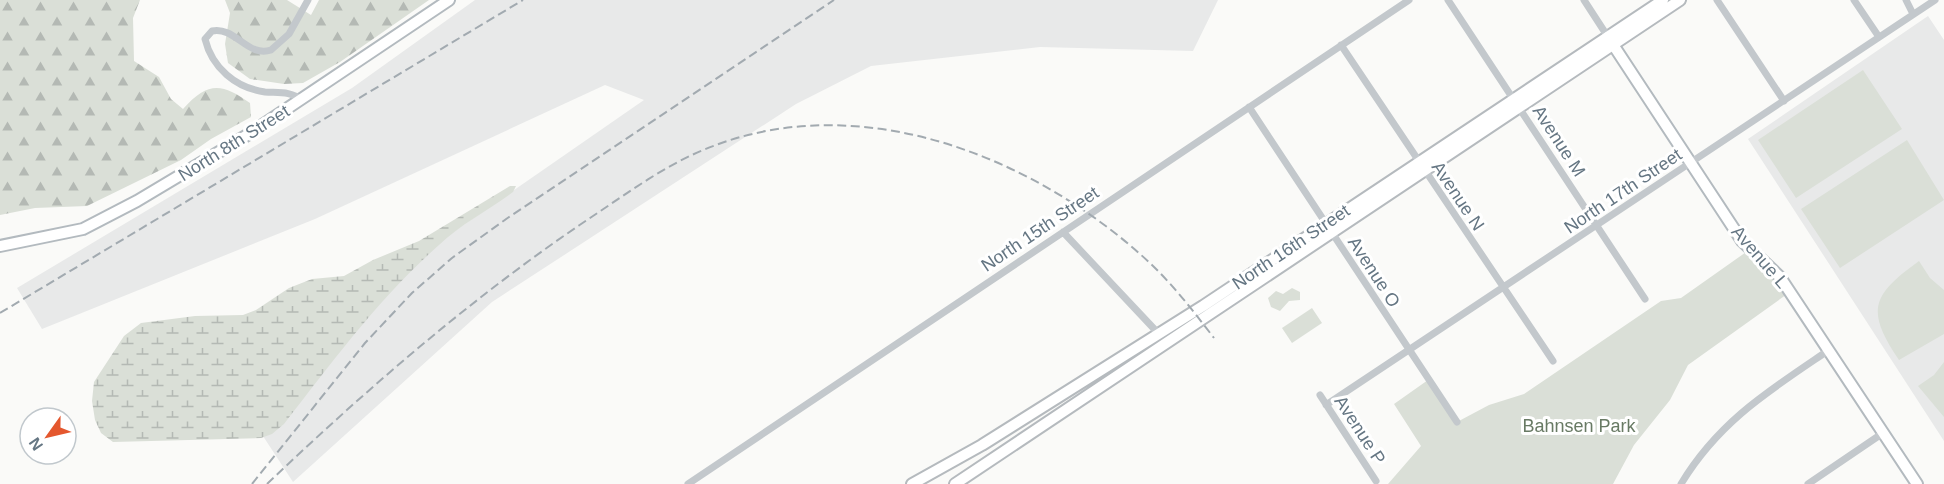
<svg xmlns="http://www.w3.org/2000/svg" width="1944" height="484" font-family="Arial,sans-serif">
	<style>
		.built { fill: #e8e9e9 }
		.forest { fill: url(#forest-firs) }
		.wetland { fill: url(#wetland-marsh) }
		.green { fill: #dadfd7 }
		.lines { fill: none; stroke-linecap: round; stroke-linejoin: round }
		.secondary-casing { stroke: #b3babf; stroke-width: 14 }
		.primary-casing { stroke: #b5babe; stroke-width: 14 }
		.street { stroke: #c3c8cc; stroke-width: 7 }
		.secondary { stroke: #fff; stroke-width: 10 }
		.primary { stroke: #fff; stroke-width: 10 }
		.rail { stroke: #a2aab0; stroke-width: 2; stroke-dasharray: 9 4.5; stroke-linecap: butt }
		.labels { text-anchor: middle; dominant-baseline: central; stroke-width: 6; stroke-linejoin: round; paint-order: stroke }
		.street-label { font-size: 18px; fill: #657683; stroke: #fff }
		.park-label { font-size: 18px; fill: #687a64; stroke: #fff }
	</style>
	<defs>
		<pattern id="forest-firs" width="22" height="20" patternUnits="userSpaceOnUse" patternTransform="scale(1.5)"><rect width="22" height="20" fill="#dadfd7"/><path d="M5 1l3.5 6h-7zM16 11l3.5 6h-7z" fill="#b4b9b4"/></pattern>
		<pattern id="wetland-marsh" width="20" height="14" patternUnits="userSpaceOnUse" patternTransform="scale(1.5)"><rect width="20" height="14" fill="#dadfd7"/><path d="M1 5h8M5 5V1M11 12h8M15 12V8" fill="none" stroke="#b4b9b4"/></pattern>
	</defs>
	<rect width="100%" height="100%" fill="#fafaf8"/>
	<path class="built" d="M475,0H1218L1193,51L1040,47L871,66L796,104L492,302L293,482L261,433L403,267L644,100L605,85L315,219L42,329L17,288L352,88Z
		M1928,16L1944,40V441L1748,139Z"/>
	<path class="forest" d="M0,0H140L133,18L134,61L159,77L171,99L183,109C208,81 222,83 250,103L251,117L211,139L181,160L87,206L35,208L0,215Z
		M225,0H287L311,15L319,0H429L340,62L303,83L284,84L250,79L228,63L225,44L230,13Z"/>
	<path class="wetland" d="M510,186H516L513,192C489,210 461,224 439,245C379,298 333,361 284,424L272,434L261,438L113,442L101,433L95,420L92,401L94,382L124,336L141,323L195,316L243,315L256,310L289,288L312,279L344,276L373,260L419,241Z"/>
	<path class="green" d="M1863,70L1902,129L1796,198L1758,140Z
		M1907,140L1944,200L1840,268L1801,209Z
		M1749,250L1790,292L1688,365L1670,400L1634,445L1613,484H1388L1421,446L1394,404L1428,380L1457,422L1489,405L1524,394L1661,301L1681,298Z
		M1919,261L1930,278L1944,290V334L1899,360C1865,310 1872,295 1919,261Z
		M1292,288L1300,292V300L1289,301L1280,311L1271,307L1268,298L1276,291L1283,294Z
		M1312,308L1322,323L1292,343L1282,328Z
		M1944,362V417L1918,386L1934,375Z"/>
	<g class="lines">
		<g class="secondary-casing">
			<path id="secondary" d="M1608,37L1742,241L1780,277L1917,484
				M0,246L83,229L137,201L249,134L449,0"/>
		</g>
		<g class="primary-casing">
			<path id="primary" d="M912,484L982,445L1203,306L1663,0
				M955,484L1680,0"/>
		</g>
		<path class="street" d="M1448,0L1645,299
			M1584,0L1608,37
			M1717,0L1784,101
			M1854,0L1879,37
			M1906,0L1913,14
			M1341,45L1553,361
			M301,100C292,91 277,93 265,92C236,88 212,68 205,39L212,31C235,26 248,58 271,50L289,34L308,0
			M1249,107L1457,422
			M1063,232L1158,333
			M1320,395L1376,481
			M1326,405L1935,0
			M688,484L1409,0
			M1681,484C1719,421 1770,390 1829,350
			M1808,484L1883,433"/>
		<use href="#secondary" class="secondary"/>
		<use href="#primary" class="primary"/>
		<path class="rail" d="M0,313L523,0
			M252,484L365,343L412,293L452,258L509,217L834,0
			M267,484C369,387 476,294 593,216C632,190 671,161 716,145C866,89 1039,159 1151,264C1174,286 1194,312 1214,338"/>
	</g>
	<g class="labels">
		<g class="street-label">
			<text transform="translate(1559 141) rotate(57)">Avenue M</text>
			<text transform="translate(234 143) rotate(-32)">North 8th Street</text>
			<text transform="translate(1623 191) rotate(-34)">North 17th Street</text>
			<text transform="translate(1458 196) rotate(56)">Avenue N</text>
			<text transform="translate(1040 229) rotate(-34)">North 15th Street</text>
			<text transform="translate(1291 247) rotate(-34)">North 16th Street</text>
			<text transform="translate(1760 257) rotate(49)">Avenue L</text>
			<text transform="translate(1374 272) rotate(57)">Avenue O</text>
			<text transform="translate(1360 430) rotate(57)">Avenue P</text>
		</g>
		<g class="park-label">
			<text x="1579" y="426">Bahnsen Park</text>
		</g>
	</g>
	<g transform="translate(48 436) rotate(236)"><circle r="28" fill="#ffffff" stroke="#c1c8cd" stroke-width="1.5"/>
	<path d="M0-4.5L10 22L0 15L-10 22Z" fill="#e4572e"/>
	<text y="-9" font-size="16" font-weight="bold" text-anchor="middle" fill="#657683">N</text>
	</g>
</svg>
